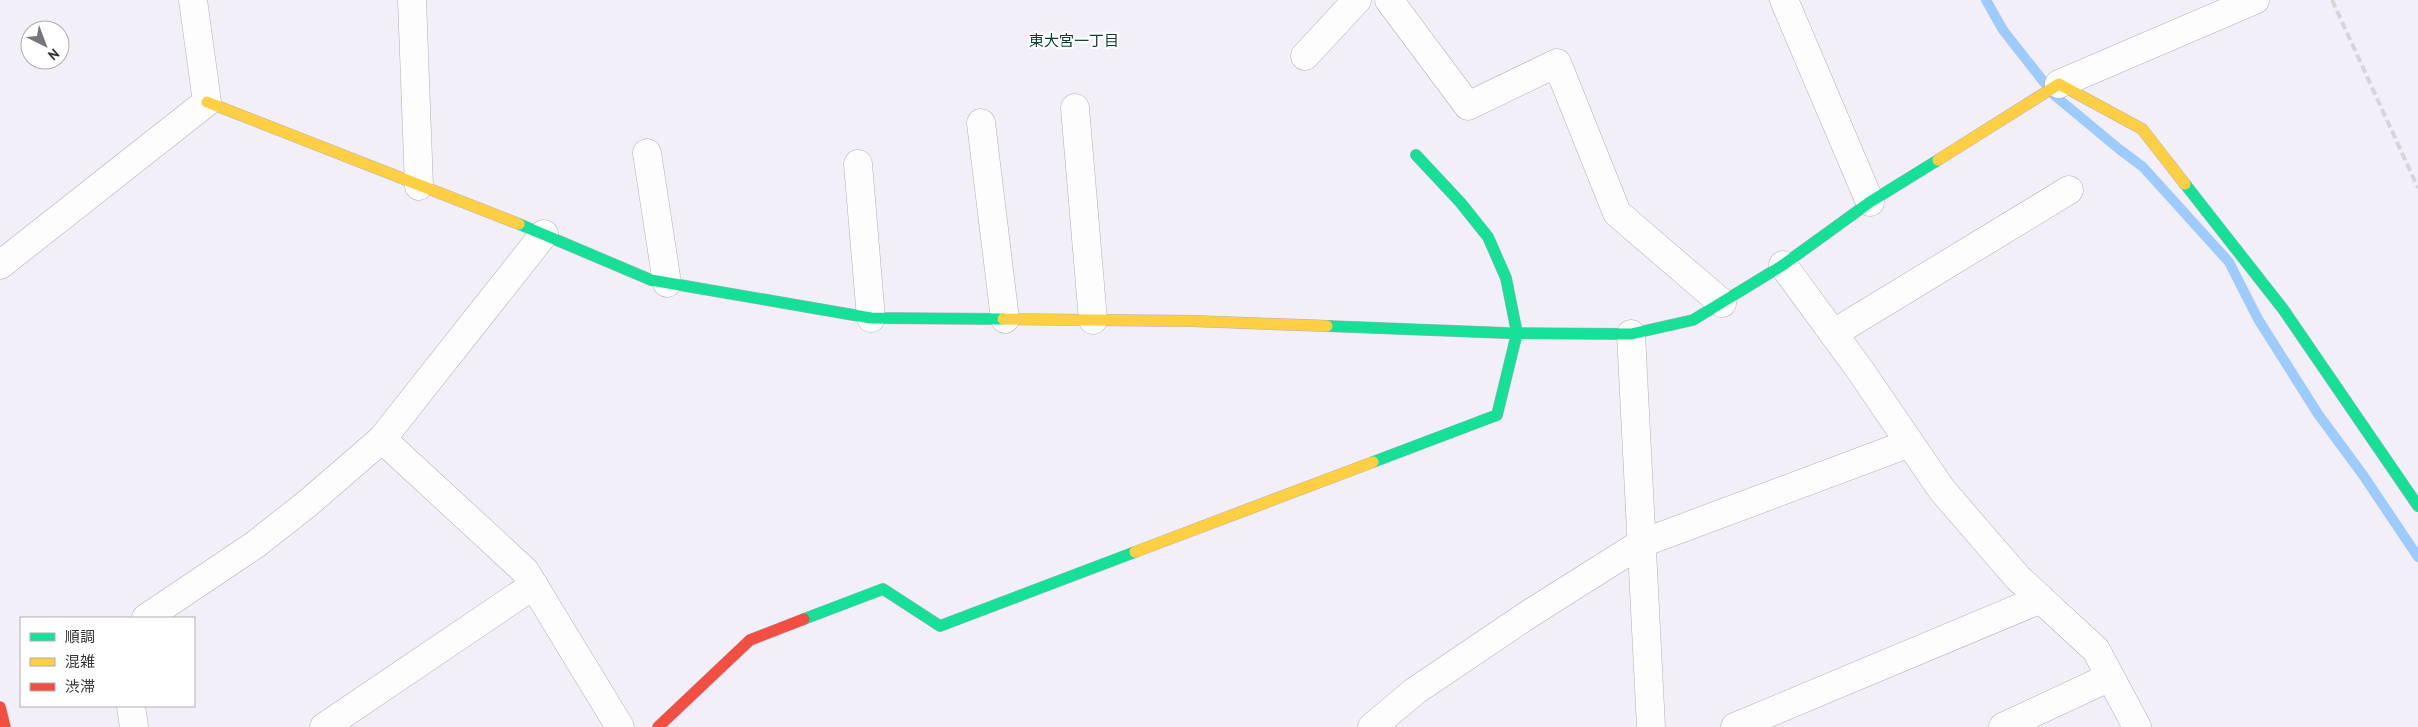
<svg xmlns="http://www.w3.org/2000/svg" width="2418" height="727" font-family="'PT Sans','Noto Sans JP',sans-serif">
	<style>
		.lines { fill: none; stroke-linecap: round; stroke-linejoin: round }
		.stream { stroke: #9dcbfc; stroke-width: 10 }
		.street-casing { stroke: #b2afb7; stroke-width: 29 }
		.fast-casing { stroke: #b2afb7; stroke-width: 12 }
		.slow-casing { stroke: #b2afb7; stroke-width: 12 }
		.jam-casing { stroke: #b2afb7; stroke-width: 12 }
		.street { stroke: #fdfdfe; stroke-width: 28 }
		.fast { stroke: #16e098; stroke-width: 11 }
		.slow { stroke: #ffcf43; stroke-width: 11 }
		.jam { stroke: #f24e42; stroke-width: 11 }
		.rail { stroke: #d6d5d8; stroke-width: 4; stroke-dasharray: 8 4; stroke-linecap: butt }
		.labels { text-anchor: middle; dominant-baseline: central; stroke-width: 4.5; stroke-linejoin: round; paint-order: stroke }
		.neighbourhood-label { font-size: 15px; fill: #084033; stroke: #fff }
	</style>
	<rect width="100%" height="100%" fill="#f2eff9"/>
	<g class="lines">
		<path class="stream" d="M1986,0L2003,30L2054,95L2119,149L2143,167L2229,262L2258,319L2318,414L2363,475L2418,557"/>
		<g class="street-casing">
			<path id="street" d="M412,0L419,186
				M1389,0L1468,106L1557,63L1617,213L1722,303
				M1784,0L1870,202
				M1305,56L1357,0
				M2059,84L2255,0
				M1075,108L1093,320
				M981,123L1005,319
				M647,153L667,283
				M858,164L871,318
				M0,265L207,102L193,0
				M1783,265L1860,370L1942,490L2018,578L2096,650L2137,727
				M1834,333L2069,190
				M1631,334L1651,727
				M382,439L525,571L620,727
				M146,618L256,544L308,503L382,439L544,234
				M131,706L134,727
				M324,727L534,585
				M1372,727L1415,691L1526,616L1640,544L1910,443
				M1735,727L2041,599
				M2003,727L2110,677"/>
		</g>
		<g class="fast-casing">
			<path id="fast" d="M2185,184L2283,309L2418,506
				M519,224L651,280L871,318L1003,319
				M1327,326L1506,333L1631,334L1693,320L1783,265L1870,202L1938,160
				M1373,462L1497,415L1517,333L1506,278L1488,237L1460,202L1416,155
				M804,619L883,589L940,626L1135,552"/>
		</g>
		<g class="slow-casing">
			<path id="slow" d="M207,102L519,224
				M1938,160L2059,84L2142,129L2185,184
				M1003,319L1193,321L1327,326
				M1135,552L1373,462"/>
		</g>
		<g class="jam-casing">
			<path id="jam" d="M0,707L5,727
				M658,727L750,640L804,619"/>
		</g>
		<use href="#street" class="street"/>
		<use href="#fast" class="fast"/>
		<use href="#slow" class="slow"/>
		<use href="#jam" class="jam"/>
		<path class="rail" d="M2332,0L2418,188"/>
	</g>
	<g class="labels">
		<g class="neighbourhood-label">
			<text x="1074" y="40">東大宮一丁目</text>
		</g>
	</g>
	<rect x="20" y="617" width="175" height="90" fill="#ffffff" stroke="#afadb0"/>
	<rect x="30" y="633" width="25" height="8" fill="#16e098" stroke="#afadb0"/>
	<text x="65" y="642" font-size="15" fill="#36333a">順調</text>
	<rect x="30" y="658" width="25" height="8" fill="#ffcf43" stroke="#afadb0"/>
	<text x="65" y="667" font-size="15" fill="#36333a">混雑</text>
	<rect x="30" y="683" width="25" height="8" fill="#f24e42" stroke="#afadb0"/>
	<text x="65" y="692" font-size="15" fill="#36333a">渋滞</text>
	<g transform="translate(45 45) rotate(138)"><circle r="24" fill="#ffffff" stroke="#afadb0"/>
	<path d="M0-4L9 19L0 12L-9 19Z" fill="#78757d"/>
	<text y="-8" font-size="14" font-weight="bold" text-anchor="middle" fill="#36333a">N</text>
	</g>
</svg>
